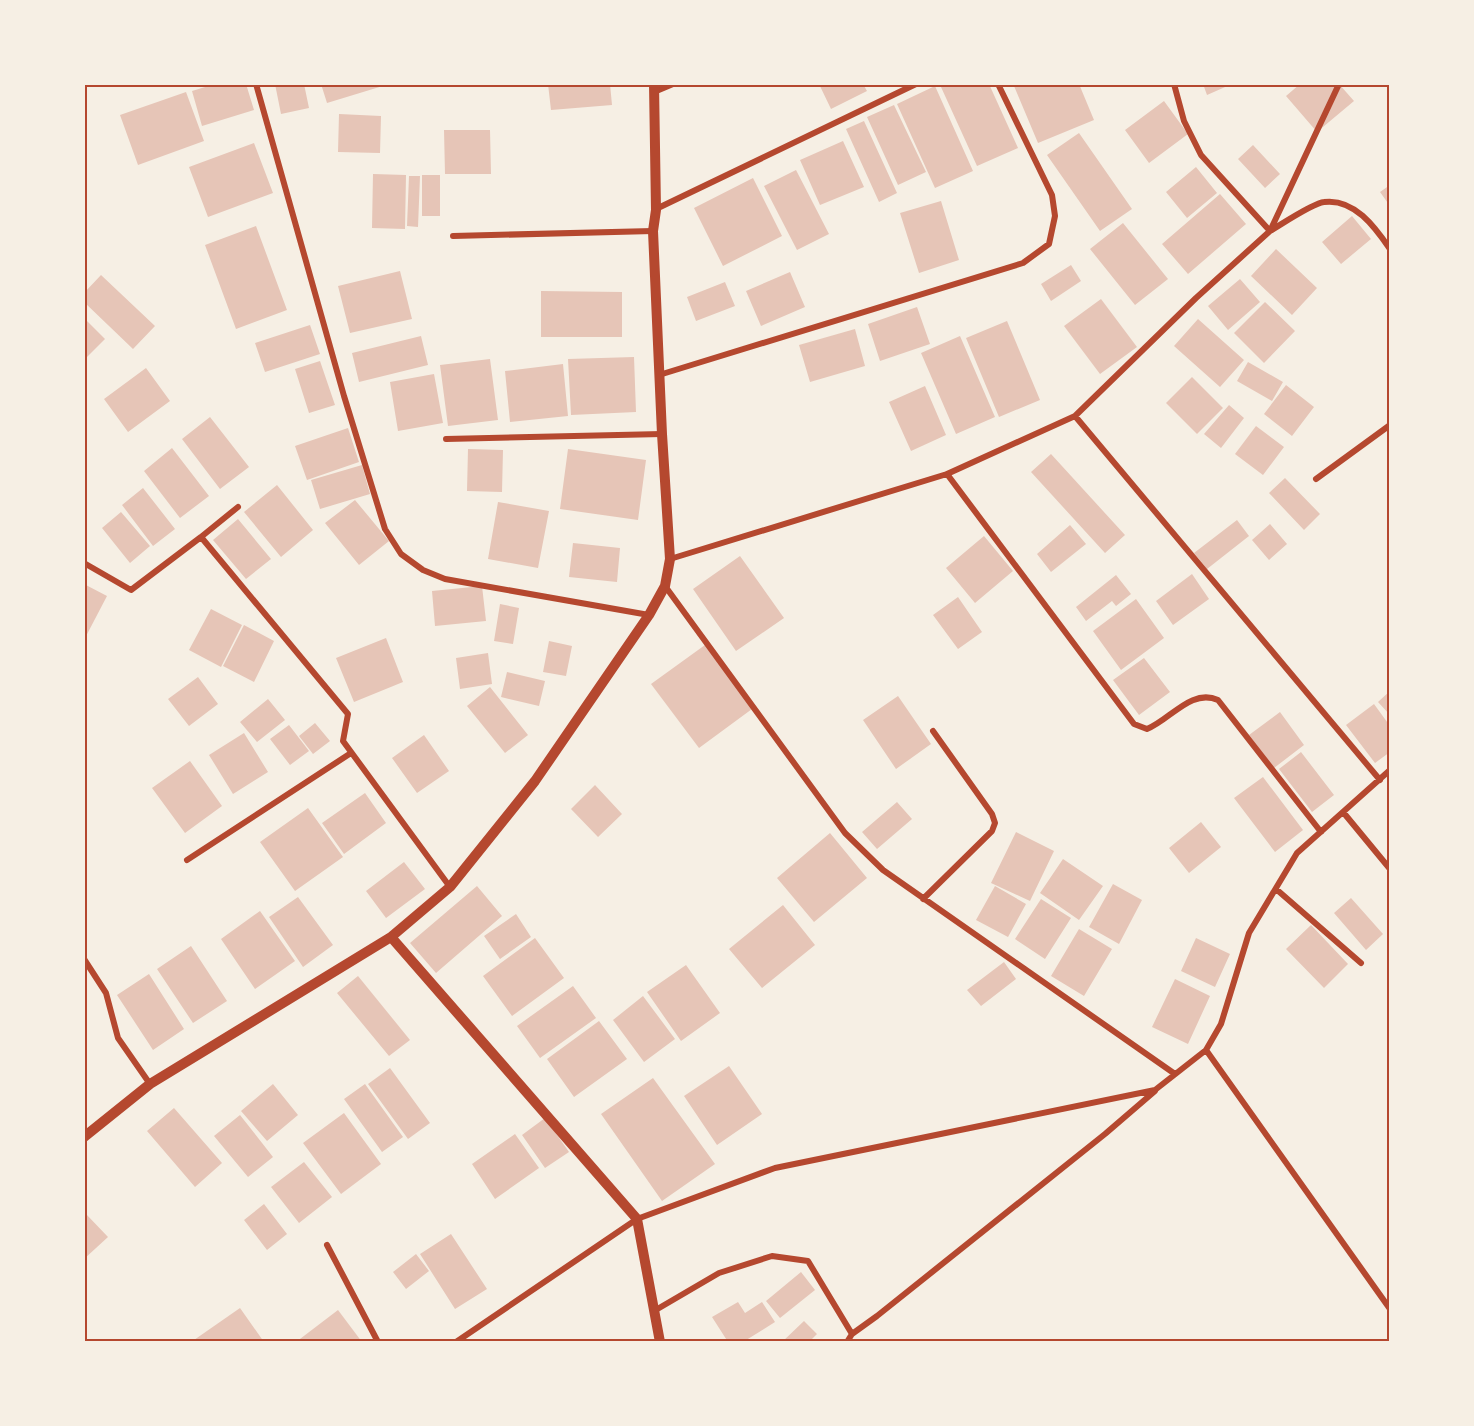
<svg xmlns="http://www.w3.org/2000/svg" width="1474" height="1426" font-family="'PT Sans',sans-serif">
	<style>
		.building { fill: #e6c5b7 }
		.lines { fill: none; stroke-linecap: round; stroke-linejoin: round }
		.minor { stroke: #b5482f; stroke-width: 6 }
		.tertiary { stroke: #b5482f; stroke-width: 10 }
		.neatline { fill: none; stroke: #b5482f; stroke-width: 2 }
	</style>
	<rect width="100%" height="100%" fill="#f6efe4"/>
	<path class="building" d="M215,84H246L254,110L202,126L192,91Z
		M275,84H304L309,108L281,114Z
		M321,84H386V85L327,103Z
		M548,84H610L612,105L551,110Z
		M819,84H863L867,91L831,109Z
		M946,84H989L1018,148L977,166L941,87Z
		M1019,84H1079L1094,120L1038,143L1014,86Z
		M1203,84H1232L1207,95Z
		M1300,84H1339L1354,101L1317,132L1286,96Z
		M935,86L973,171L935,188L897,104Z
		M186,92L204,141L138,165L120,115Z
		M1164,101L1188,134L1149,163L1125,130Z
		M894,105L926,172L898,185L867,117Z
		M339,114L381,116L380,153L338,152Z
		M864,121L897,193L879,202L846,129Z
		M444,130H490L491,174H445Z
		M1079,133L1132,209L1100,231L1047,155Z
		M843,141L864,187L820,205L800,160Z
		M254,143L273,193L208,217L189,167Z
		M1253,145L1280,174L1265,188L1238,159Z
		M1196,167L1217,193L1187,218L1166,192Z
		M796,170L829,234L797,250L764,186Z
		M373,174L406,175L405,229L372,228Z
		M422,175H440V216H422Z
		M409,176H420L418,227L407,226Z
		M753,178L782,236L723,266L694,208Z
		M1390,185V206L1380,192Z
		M1220,194L1246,224L1188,274L1162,244Z
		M941,201L959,260L919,273L900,213Z
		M1352,216L1371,239L1341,264L1322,242Z
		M1123,223L1168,279L1135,305L1090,249Z
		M256,226L287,310L236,329L205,245Z
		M1276,249L1317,288L1292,315L1251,276Z
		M1071,265L1081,281L1051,301L1041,284Z
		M400,271L412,319L350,333L338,286Z
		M790,272L805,307L761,326L746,291Z
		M101,275L155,326L133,349L84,302V293Z
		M1240,279L1260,302L1228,330L1208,306Z
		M725,282L735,306L696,321L687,297Z
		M541,291L622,292V337H541Z
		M1101,299L1137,347L1100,374L1064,326Z
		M1265,302L1295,331L1264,363L1234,333Z
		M917,307L930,344L880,361L868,324Z
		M84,318L105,339L84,360Z
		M1198,319L1244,360L1220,387L1174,346Z
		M1007,321L1040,400L999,417L966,338Z
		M310,325L320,354L265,372L255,343Z
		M855,329L865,366L810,382L799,345Z
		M421,336L428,365L359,382L352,353Z
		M960,336L995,417L956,434L921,353Z
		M634,357L636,412L571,415L568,359Z
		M490,359L498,420L448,426L440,365Z
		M320,361L335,405L309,413L295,369Z
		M1248,362L1283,382L1272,401L1237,381Z
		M563,364L568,416L510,422L505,371Z
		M146,368L170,401L128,432L104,399Z
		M434,374L443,423L398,431L390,382Z
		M1192,377L1223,408L1197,434L1166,403Z
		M1286,385L1314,407L1292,436L1264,414Z
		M925,386L946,435L911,451L889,402Z
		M1229,405L1244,418L1221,448L1204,434Z
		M210,417L249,467L220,489L182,439Z
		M1256,426L1284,447L1263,475L1235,454Z
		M348,428L359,462L307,480L295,446Z
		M172,448L209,496L180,518L144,471Z
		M468,449L503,450L502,492L467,491Z
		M568,449L646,460L638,520L560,509Z
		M1051,454L1125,535L1105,553L1031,472Z
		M362,465L370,494L320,509L311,480Z
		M1285,478L1320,514L1304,530L1269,493Z
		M277,485L313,530L281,557L244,512Z
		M143,488L175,529L153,546L122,505Z
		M355,500L389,541L359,565L325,523Z
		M498,502L549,511L538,568L488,559Z
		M121,512L150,546L130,563L102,528Z
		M238,519L271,559L246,579L213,540Z
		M1237,520L1249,536L1207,569L1194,553Z
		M1270,524L1287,544L1269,560L1252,540Z
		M1070,525L1086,544L1051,572L1037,554Z
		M984,536L1013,571L975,603L946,568Z
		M573,543L620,548L617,582L569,577Z
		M740,556L784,618L736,651L693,589Z
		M1192,574L1209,599L1173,625L1156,601Z
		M1116,575L1131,594L1116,606L1112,601L1086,621L1076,607Z
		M84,584L107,596L84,640Z
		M482,586L486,621L435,626L432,591Z
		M958,597L982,632L958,649L933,615Z
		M1136,599L1164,638L1121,670L1093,631Z
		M500,604L519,608L513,644L494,641Z
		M211,609L242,625L221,667L189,650Z
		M244,625L274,641L254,682L223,666Z
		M386,638L403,682L354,702L336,658Z
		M549,641L572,646L566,676L543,672Z
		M705,645L752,709L699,748L651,684Z
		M488,653L492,684L460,689L456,658Z
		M1144,658L1170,692L1139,715L1113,680Z
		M507,672L545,681L539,706L501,697Z
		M198,677L218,704L189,726L168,699Z
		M490,687L528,735L505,753L467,706Z
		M1390,691V715L1378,702Z
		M898,696L931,744L896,769L863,720Z
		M268,699L285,720L257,742L240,722Z
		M1374,704L1390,726V752L1375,763L1346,725Z
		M1280,712L1304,745L1274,768L1249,735Z
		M315,723L330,741L313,754L299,736Z
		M289,725L309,751L290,765L270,739Z
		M244,733L268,772L233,794L209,755Z
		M424,735L449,771L417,793L392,758Z
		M1301,752L1334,795L1312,812L1279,769Z
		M190,761L222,806L185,833L152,788Z
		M1263,777L1303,830L1275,852L1234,798Z
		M595,785L622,814L598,837L571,809Z
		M365,793L386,823L344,854L322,823Z
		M897,802L912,819L877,849L862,832Z
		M308,808L343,857L295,891L260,842Z
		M1201,822L1221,847L1189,873L1169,848Z
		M1016,832L1054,851L1030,901L991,883Z
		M830,833L867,878L814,922L777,878Z
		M1063,859L1103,886L1079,920L1040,893Z
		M404,862L425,889L386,918L366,891Z
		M1113,884L1142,900L1119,944L1089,927Z
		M477,886L502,916L436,973L410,943Z
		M995,886L1026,904L1008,937L976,920Z
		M298,897L333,945L303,967L269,917Z
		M1351,898L1383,934L1366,950L1334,913Z
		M1041,899L1071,918L1045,959L1015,939Z
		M783,905L815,945L762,988L729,949Z
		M260,911L295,961L255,989L221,939Z
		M516,914L531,937L500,959L484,936Z
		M1311,925L1348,964L1324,988L1286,949Z
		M1079,929L1112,949L1084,996L1051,976Z
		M535,938L564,978L512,1016L483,976Z
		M1196,938L1230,954L1215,987L1181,971Z
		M191,946L227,1001L193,1023L157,969Z
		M1004,962L1016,979L981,1006L967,990Z
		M686,965L720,1013L681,1041L647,992Z
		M149,974L184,1029L153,1050L117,995Z
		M358,976L410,1040L389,1056L337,993Z
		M1175,979L1210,996L1188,1044L1152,1027Z
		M573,986L596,1018L540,1058L517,1026Z
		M643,996L675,1039L644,1062L613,1020Z
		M599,1021L627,1059L574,1097L547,1059Z
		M729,1066L762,1114L717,1145L684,1096Z
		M390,1068L430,1123L408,1139L368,1084Z
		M653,1078L715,1164L662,1201L601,1114Z
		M273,1084L298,1115L267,1141L241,1111Z
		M365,1084L403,1137L382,1152L344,1099Z
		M174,1108L222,1163L195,1187L147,1131Z
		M344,1113L381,1164L341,1194L303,1143Z
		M240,1115L273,1157L248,1177L214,1136Z
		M545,1118L569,1152L545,1168L522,1135Z
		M515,1134L539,1168L495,1199L472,1164Z
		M304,1162L332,1197L299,1223L271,1187Z
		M264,1204L287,1234L267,1250L244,1220Z
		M86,1214L108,1237L84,1259V1216Z
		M451,1234L487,1289L455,1309L420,1254Z
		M416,1254L429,1271L406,1289L393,1272Z
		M801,1272L815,1290L780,1318L766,1301Z
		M738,1302L745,1313L762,1302L775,1322L743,1342H728L712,1317Z
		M240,1308L264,1342H195L194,1340Z
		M338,1310L362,1342H296Z
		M804,1321L817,1334L809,1342H782Z"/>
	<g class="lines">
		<path class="minor" d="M256,84L344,396L385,529L401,554L423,570L445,579L649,615
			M654,92L673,84
			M656,209L916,84
			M1270,231L1339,84
			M1270,231C1282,224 1313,203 1324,202C1354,198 1375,227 1390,249
			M453,236L653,231
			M659,375L1023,263L1049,244L1055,216L1052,195L998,84
			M1075,416L1380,780
			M446,439L662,434
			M947,474L1134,724L1147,729C1170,720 1191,688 1218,700L1321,832
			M1316,479L1390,425
			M238,507L201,537L348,714L343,741L450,887
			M670,559L947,474L1075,416L1196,298L1270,231L1201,155L1184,121L1174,84
			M84,563L131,590L201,537
			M665,586L845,833L883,870L1175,1074
			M1343,812L1390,869
			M187,860L351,753
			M1276,889L1361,963
			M923,899L992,831L995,823L992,814L933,731
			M84,959L106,993L118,1038L150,1084
			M1206,1050L1390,1309
			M327,1245L378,1342
			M654,1311L719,1273L772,1256L808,1261L852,1334
			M456,1342L637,1219L775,1168L1155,1090L1206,1050L1221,1024L1249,933L1297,853L1390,770
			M847,1342L852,1334L877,1316L1105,1134L1155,1091"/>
		<path class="tertiary" d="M391,937L637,1219L660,1342
			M84,1137L150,1084L391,937L450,887L535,781L649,615L665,586L670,559L662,434L653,231L656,210L654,84"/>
	</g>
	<rect width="1474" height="1426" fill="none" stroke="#f6efe4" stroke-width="171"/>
	<rect x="86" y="86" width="1302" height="1254" class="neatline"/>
</svg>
